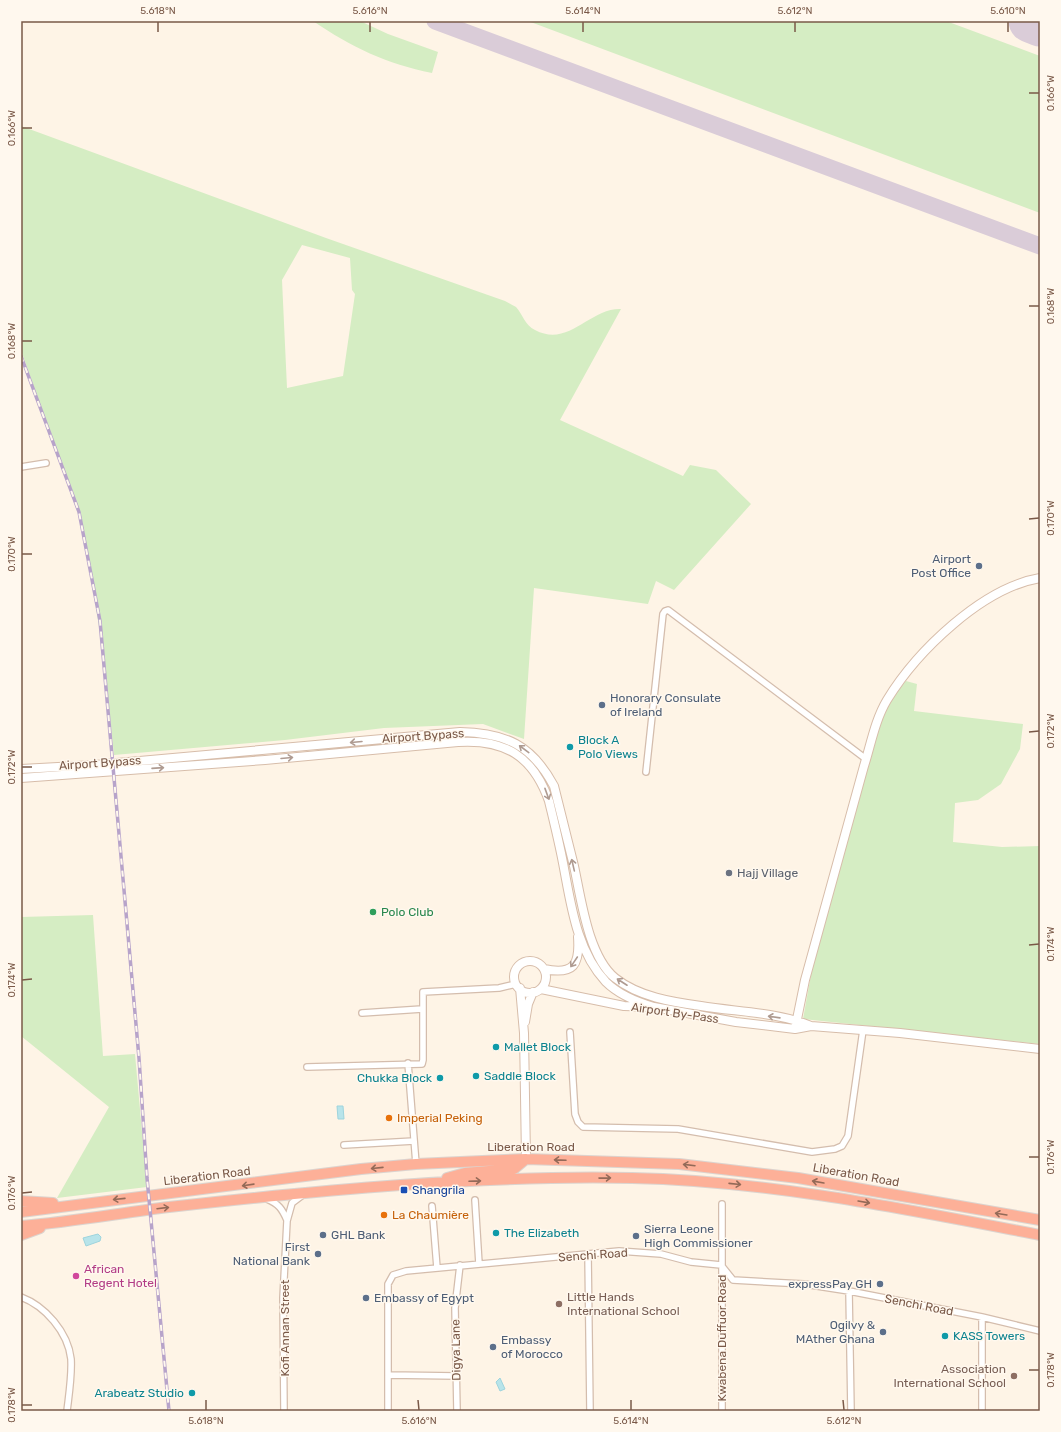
<svg xmlns="http://www.w3.org/2000/svg" width="1061" height="1432" font-family="Rubik,sans-serif">
	<style>
		.green { fill: #d5edc3; fill-rule: evenodd }
		.water { fill: #b8e4ea; stroke: #9ed4dd }
		.lines { fill: none; stroke-linecap: round; stroke-linejoin: round }
		.taxiway { stroke: #daccd8; stroke-width: 17 }
		.runway { stroke: #daccd8; stroke-width: 43 }
		.street-casing { stroke: #d4bdad; stroke-width: 8 }
		.secondary-casing { stroke: #d7bdaa; stroke-width: 10 }
		.highway-casing { stroke: #dcd4cf; stroke-width: 12 }
		.street { stroke: #fff; stroke-width: 5.5 }
		.secondary { stroke: #fff; stroke-width: 8 }
		.highway { stroke: #fdb098; stroke-width: 10 }
		.rail-casing { stroke: #b7a3ca; stroke-width: 3.5 }
		.rail { stroke: #fff8ee; stroke-width: 2; stroke-dasharray: 6; stroke-linecap: butt }
		.oneway { stroke: #af9b91 }
		.oneway2 { stroke: #946a58 }
		.ticks { fill: none; stroke: #7a5948; stroke-width: 1.5 }
		.service-dot { fill: #5c6f8a; stroke: #fff8ee; stroke-width: 1.5 }
		.culture-dot { fill: #0f9aa8; stroke: #fff8ee; stroke-width: 1.5 }
		.worship-dot { fill: #6b7280; stroke: #fff8ee; stroke-width: 1.5 }
		.leisure-dot { fill: #2e9e5b; stroke: #fff8ee; stroke-width: 1.5 }
		.food-dot { fill: #e8710a; stroke: #fff8ee; stroke-width: 1.5 }
		.transit-dot { fill: #1a4fb4; stroke: #fff8ee; stroke-width: 1.5 }
		.hotel-dot { fill: #d1479c; stroke: #fff8ee; stroke-width: 1.5 }
		.education-dot { fill: #8d6e63; stroke: #fff8ee; stroke-width: 1.5 }
		.labels { text-anchor: middle; dominant-baseline: central; stroke-width: 3; stroke-linejoin: round; paint-order: stroke }
		.service-label { font-size: 12px; fill: #4e5e75; stroke: #fff8ee; text-anchor: start }
		.street-label { font-size: 12px; fill: #7a5948; stroke: #fff8ee }
		.culture-label { font-size: 12px; fill: #0d838f; stroke: #fff8ee; text-anchor: start }
		.worship-label { font-size: 12px; fill: #5b616d; stroke: #fff8ee; text-anchor: start }
		.leisure-label { font-size: 12px; fill: #27864d; stroke: #fff8ee; text-anchor: start }
		.food-label { font-size: 12px; fill: #c56008; stroke: #fff8ee; text-anchor: start }
		.transit-label { font-size: 12px; fill: #164399; stroke: #fff8ee; text-anchor: start }
		.hotel-label { font-size: 12px; fill: #b23c85; stroke: #fff8ee; text-anchor: start }
		.education-label { font-size: 12px; fill: #785e54; stroke: #fff8ee; text-anchor: start }
		.neatline { fill: none; stroke: #7a5948; stroke-width: 1.5 }
		.ticks-label { font-size: 10px; text-anchor: middle; fill: #7a5948 }
	</style>
	<rect width="100%" height="100%" fill="#fef4e6"/>
	<path class="green" d="M313,21H360L388,34L438,52L432,73C387,64 351,47 313,21Z
		M528,21H946L1040,56V213Z
		M21,126L326,238L505,301C508,303 513,305 516,307C523,315 525,325 535,330C569,348 589,308 621,309L560,420L683,476L690,465L716,470L751,504L674,590L656,581L648,604L534,588L524,739L483,724L384,728L285,740L114,755L104,659L84,531L21,350ZM302,245L350,258L352,290L355,294L343,376L287,388L282,280Z
		M906,681L917,684L914,711L1023,724L1020,749L1001,784L978,800L955,803L953,842L1002,847L1040,846V1044L803,1019L822,914L872,742L892,698Z
		M93,915L103,1056L135,1054L147,1187L57,1198L109,1107L21,1036V917Z"/>
	<path class="water" d="M337,1106H343L344,1119H338Z
		M98,1234L101,1237L100,1241L86,1246L83,1238Z
		M500,1378L505,1389L500,1391L496,1382Z"/>
	<g class="lines">
		<path class="taxiway" d="M435,21L1040,246"/>
		<path class="runway" d="M1030,21L1040,25"/>
		<g class="street-casing">
			<path id="street" d="M21,467L46,463
				M646,772L663,614L665,611L668,610L866,759
				M362,1013L422,1009
				M570,1032L575,1114L578,1122L583,1127L678,1129L812,1152L835,1149L842,1146L848,1136L863,1030
				M408,1063L416,1164
				M307,1067L422,1064L423,1060V992L499,988L516,984
				M344,1145L414,1141
				M267,1199C279,1204 282,1209 287,1220
				M475,1200L479,1264
				M722,1204V1411
				M432,1206L437,1268
				M588,1254L590,1411
				M849,1291L851,1411
				M21,1297C45,1306 68,1332 71,1359C72,1376 69,1394 67,1411
				M982,1317V1411
				M388,1375L457,1376
				M284,1411L283,1298L287,1221L292,1203L304,1194
				M388,1411V1284L393,1275L406,1271L619,1251L661,1254L691,1262L721,1265L733,1280L804,1284L849,1291L982,1317L1040,1331
				M457,1411L455,1308L460,1265"/>
		</g>
		<g class="secondary-casing">
			<path id="secondary" d="M21,769L95,765L460,732C506,733 532,745 554,786C561,813 567,839 574,866C581,898 588,956 615,978C639,997 672,1002 701,1006C737,1012 777,1012 811,1026
				M21,778L265,760L458,742C505,739 533,756 549,801C554,822 559,842 563,863C571,904 576,950 606,982C619,995 637,1002 654,1007
				M514 977a16 16 0 1 1 32 0a16 16 0 1 1-32 0Z
				M544,969C574,975 580,965 578,937
				M520,988L524,1033L526,1159
				M541,989L624,1006L654,1007L736,1022L795,1029L811,1026L900,1033L1040,1049
				M525,1022L528,1004L533,992
				M795,1029L805,980L864,766C871,744 875,720 887,700C917,651 982,588 1040,578"/>
		</g>
		<g class="highway-casing">
			<path id="highway" d="M447,1178L465,1173L514,1169L526,1159
				M21,1201L53,1203
				M21,1212L361,1169L416,1164L526,1159L679,1164L798,1178L1040,1220
				M21,1226C71,1222 120,1213 169,1207C321,1190 480,1175 632,1178C770,1181 905,1209 1040,1235
				M21,1235L40,1228"/>
		</g>
		<use href="#street" class="street"/>
		<use href="#secondary" class="secondary"/>
		<use href="#highway" class="highway"/>
		<g class="rail-casing">
			<path id="rail" d="M21,356L79,512L100,621L139,1058L147,1178L169,1411"/>
		</g>
		<use href="#rail" class="rail"/>
	</g>
	<defs><path id="oneway-shaft" d="M-6 0H5M1.5-3L5.5 0L1.5 3" fill="none" stroke-width="1.6" stroke-linecap="round" stroke-linejoin="round"/></defs>
	<g class="oneway">
		<use href="#oneway-shaft" transform="translate(356 742) rotate(175)"/>
		<use href="#oneway-shaft" transform="translate(524 749) rotate(-143)"/>
		<use href="#oneway-shaft" transform="translate(287 758) rotate(-5)"/>
		<use href="#oneway-shaft" transform="translate(158 768) rotate(-4)"/>
		<use href="#oneway-shaft" transform="translate(547 794) rotate(70)"/>
		<use href="#oneway-shaft" transform="translate(573 865) rotate(-103)"/>
		<use href="#oneway-shaft" transform="translate(574 962) rotate(124)"/>
		<use href="#oneway-shaft" transform="translate(622 982) rotate(-147)"/>
		<use href="#oneway-shaft" transform="translate(774 1017) rotate(-172)"/>
	</g>
	<g class="oneway2">
		<use href="#oneway-shaft" transform="translate(560 1160) rotate(-178)"/>
		<use href="#oneway-shaft" transform="translate(689 1165) rotate(-173)"/>
		<use href="#oneway-shaft" transform="translate(377 1168) rotate(174)"/>
		<use href="#oneway-shaft" transform="translate(605 1178) rotate(-1)"/>
		<use href="#oneway-shaft" transform="translate(475 1181) rotate(-2)"/>
		<use href="#oneway-shaft" transform="translate(818 1182) rotate(-170)"/>
		<use href="#oneway-shaft" transform="translate(735 1184) rotate(6)"/>
		<use href="#oneway-shaft" transform="translate(248 1185) rotate(172)"/>
		<use href="#oneway-shaft" transform="translate(119 1199) rotate(174)"/>
		<use href="#oneway-shaft" transform="translate(864 1202) rotate(10)"/>
		<use href="#oneway-shaft" transform="translate(163 1208) rotate(-7)"/>
		<use href="#oneway-shaft" transform="translate(1001 1214) rotate(-171)"/>
	</g>
	<path class="ticks" d="M158,22V32M370,22V32M583,22V32M795,22V32M1008,22V32M1029,93H1039M22,128H32M1029,306H1039M22,341H32M1029,519L1039,518M22,554H32M1029,732L1039,731M22,767H32M1029,945L1039,944M22,980L32,979M1029,1157H1039M22,1193L32,1192M1029,1370H1039M206,1400V1410M418,1400L419,1410M631,1400V1410M843,1400L844,1410M22,1405H32"/>
	<g class="service-dot">
		<circle cx="979" cy="566" r="4"/>
		<circle cx="602" cy="705" r="4"/>
		<circle cx="323" cy="1235" r="4"/>
		<circle cx="636" cy="1236" r="4"/>
		<circle cx="318" cy="1254" r="4"/>
		<circle cx="880" cy="1284" r="4"/>
		<circle cx="366" cy="1298" r="4"/>
		<circle cx="883" cy="1332" r="4"/>
		<circle cx="493" cy="1347" r="4"/>
	</g>
	<g class="culture-dot">
		<circle cx="570" cy="747" r="4"/>
		<circle cx="496" cy="1047" r="4"/>
		<circle cx="476" cy="1076" r="4"/>
		<circle cx="440" cy="1078" r="4"/>
		<circle cx="496" cy="1233" r="4"/>
		<circle cx="945" cy="1336" r="4"/>
		<circle cx="192" cy="1393" r="4"/>
	</g>
	<circle class="worship-dot" cx="729" cy="873" r="4"/>
	<circle class="leisure-dot" cx="373" cy="912" r="4"/>
	<g class="food-dot">
		<circle cx="389" cy="1118" r="4"/>
		<circle cx="384" cy="1215" r="4"/>
	</g>
	<rect class="transit-dot" x="400" y="1186" width="8" height="8" rx="2"/>
	<circle class="hotel-dot" cx="76" cy="1276" r="4"/>
	<g class="education-dot">
		<circle cx="559" cy="1304" r="4"/>
		<circle cx="1014" cy="1376" r="4"/>
	</g>
	<g class="labels">
		<g class="service-label">
			<text x="971" y="559" text-anchor="end">Airport<tspan x="971" dy="14">Post Office</tspan></text>
			<text x="610" y="698">Honorary Consulate<tspan x="610" dy="14">of Ireland</tspan></text>
			<text x="644" y="1229">Sierra Leone<tspan x="644" dy="14">High Commissioner</tspan></text>
			<text x="331" y="1235">GHL Bank</text>
			<text x="310" y="1247" text-anchor="end">First<tspan x="310" dy="14">National Bank</tspan></text>
			<text x="872" y="1284" text-anchor="end">expressPay GH</text>
			<text x="374" y="1298">Embassy of Egypt</text>
			<text x="875" y="1325" text-anchor="end">Ogilvy &amp;<tspan x="875" dy="14">MAther Ghana</tspan></text>
			<text x="501" y="1340">Embassy<tspan x="501" dy="14">of Morocco</tspan></text>
		</g>
		<g class="street-label">
			<text transform="translate(423 736) rotate(-4)">Airport Bypass</text>
			<text transform="translate(100 763) rotate(-4)">Airport Bypass</text>
			<text transform="translate(675 1013) rotate(8)">Airport By-Pass</text>
			<text x="531" y="1147">Liberation Road</text>
			<text transform="translate(856 1175) rotate(10)">Liberation Road</text>
			<text transform="translate(207 1176) rotate(-7)">Liberation Road</text>
			<text transform="translate(593 1255) rotate(-4)">Senchi Road</text>
			<text transform="translate(919 1305) rotate(11)">Senchi Road</text>
			<text transform="translate(285 1328) rotate(-90)">Kofi Annan Street</text>
			<text transform="translate(722 1338) rotate(-90)">Kwabena Duffuor Road</text>
			<text transform="translate(456 1350) rotate(-91)">Digya Lane</text>
		</g>
		<g class="culture-label">
			<text x="578" y="740">Block A<tspan x="578" dy="14">Polo Views</tspan></text>
			<text x="504" y="1047">Mallet Block</text>
			<text x="484" y="1076">Saddle Block</text>
			<text x="432" y="1078" text-anchor="end">Chukka Block</text>
			<text x="504" y="1233">The Elizabeth</text>
			<text x="953" y="1336">KASS Towers</text>
			<text x="184" y="1393" text-anchor="end">Arabeatz Studio</text>
		</g>
		<g class="worship-label">
			<text x="737" y="873">Hajj Village</text>
		</g>
		<g class="leisure-label">
			<text x="381" y="912">Polo Club</text>
		</g>
		<g class="food-label">
			<text x="397" y="1118">Imperial Peking</text>
			<text x="392" y="1215">La Chaumière</text>
		</g>
		<g class="transit-label">
			<text x="412" y="1190">Shangrila</text>
		</g>
		<g class="hotel-label">
			<text x="84" y="1269">African<tspan x="84" dy="14">Regent Hotel</tspan></text>
		</g>
		<g class="education-label">
			<text x="567" y="1297">Little Hands<tspan x="567" dy="14">International School</tspan></text>
			<text x="1006" y="1369" text-anchor="end">Association<tspan x="1006" dy="14">International School</tspan></text>
		</g>
	</g>
	<rect width="1061" height="1432" fill="none" stroke="#fff8ee" stroke-width="44"/>
	<rect x="22" y="22" width="1017" height="1388" class="neatline"/>
	<g class="ticks-label">
		<text x="158" y="14">5.618°N</text>
		<text x="370" y="14">5.616°N</text>
		<text x="583" y="14">5.614°N</text>
		<text x="795" y="14">5.612°N</text>
		<text x="1008" y="14">5.610°N</text>
		<text transform="translate(1050 93) rotate(-90)" y="4">0.166°W</text>
		<text transform="translate(11 128) rotate(-90)" y="4">0.166°W</text>
		<text transform="translate(1050 306) rotate(-90)" y="4">0.168°W</text>
		<text transform="translate(11 341) rotate(-90)" y="4">0.168°W</text>
		<text transform="translate(1050 518) rotate(-90)" y="4">0.170°W</text>
		<text transform="translate(11 554) rotate(-90)" y="4">0.170°W</text>
		<text transform="translate(1050 731) rotate(-90)" y="4">0.172°W</text>
		<text transform="translate(11 767) rotate(-90)" y="4">0.172°W</text>
		<text transform="translate(1050 944) rotate(-90)" y="4">0.174°W</text>
		<text transform="translate(11 980) rotate(-90)" y="4">0.174°W</text>
		<text transform="translate(1050 1157) rotate(-90)" y="4">0.176°W</text>
		<text transform="translate(11 1193) rotate(-90)" y="4">0.176°W</text>
		<text transform="translate(1050 1370) rotate(-90)" y="4">0.178°W</text>
		<text transform="translate(11 1405) rotate(-90)" y="4">0.178°W</text>
		<text x="206" y="1424">5.618°N</text>
		<text x="419" y="1424">5.616°N</text>
		<text x="631" y="1424">5.614°N</text>
		<text x="844" y="1424">5.612°N</text>
	</g>
</svg>
